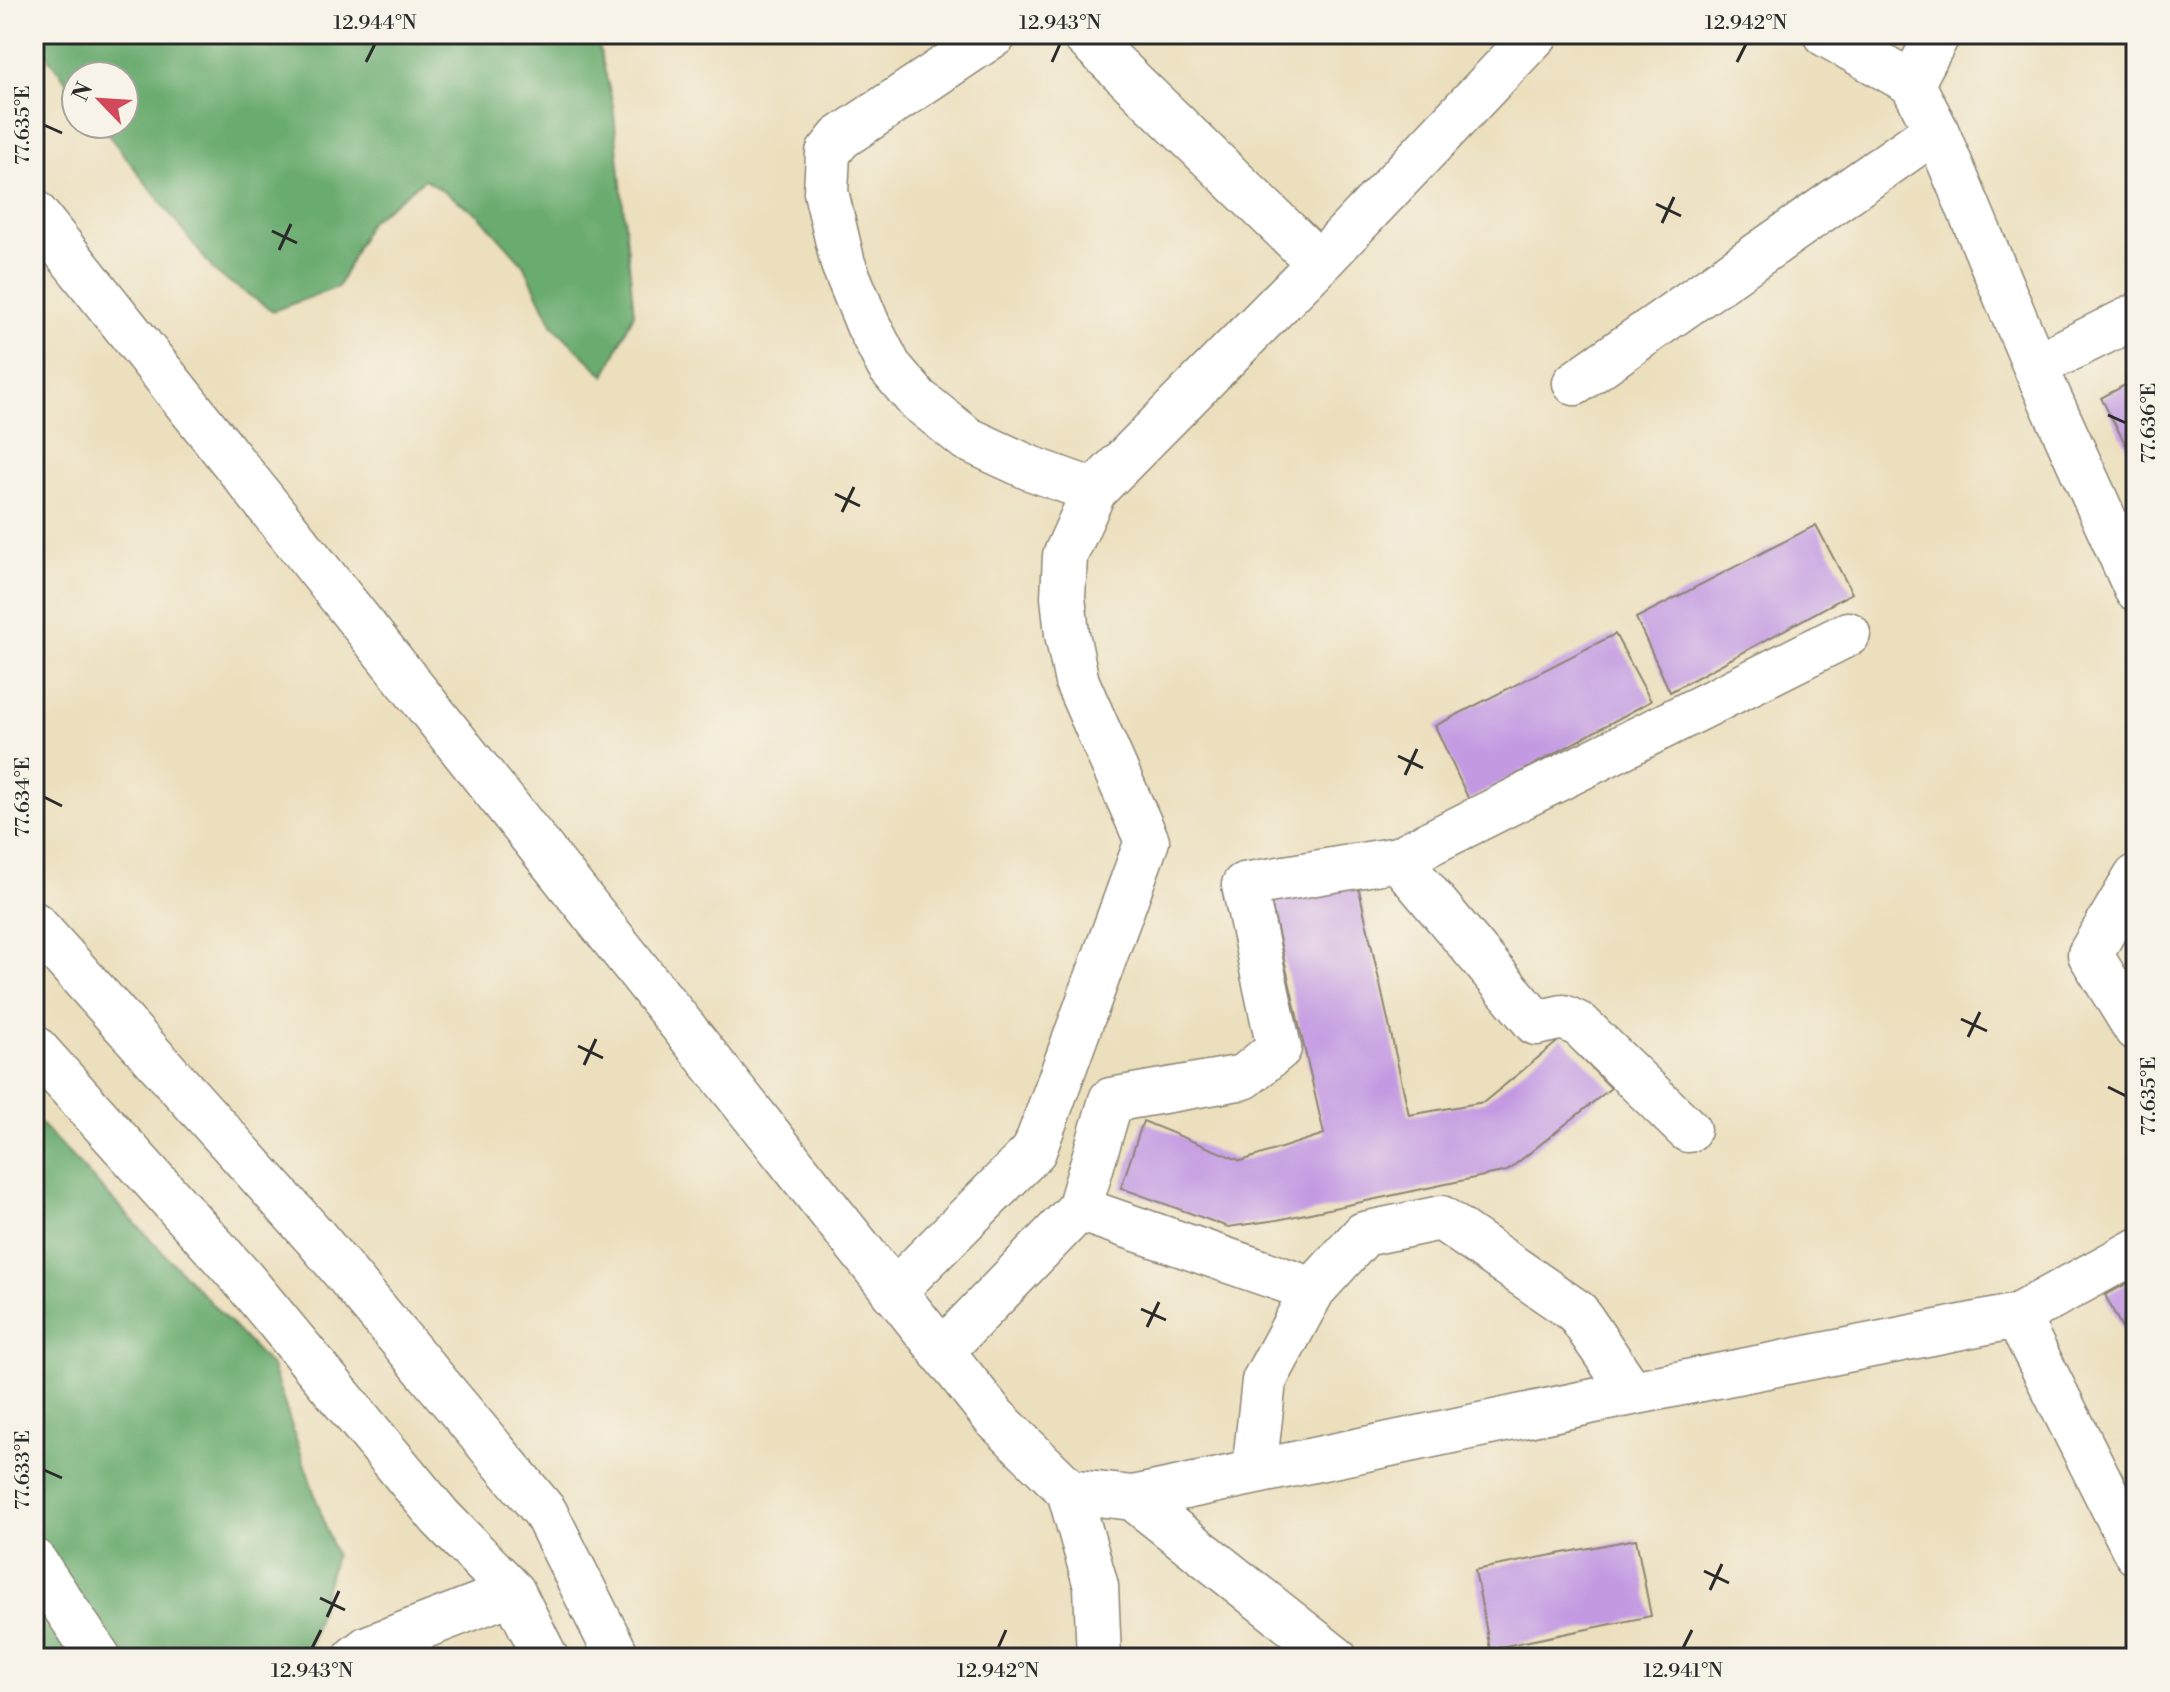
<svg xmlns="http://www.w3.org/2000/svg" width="2170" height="1692" font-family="'Libre Bodoni',serif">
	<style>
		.forest { fill: #6bac70; stroke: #4b6c4e; stroke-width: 2 }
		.building { fill: #c39ae2 }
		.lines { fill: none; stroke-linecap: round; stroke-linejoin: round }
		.minor-casing { stroke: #8c8574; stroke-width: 47 }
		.minor { stroke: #fff; stroke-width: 44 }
		.ticks { fill: none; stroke: #2b2b2b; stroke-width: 3 }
		.neatline { fill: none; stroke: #2b2b2b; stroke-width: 3 }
		.ticks-label { font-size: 20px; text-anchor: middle; fill: #2b2b2b }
	</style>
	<rect width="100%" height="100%" fill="#f7f3e8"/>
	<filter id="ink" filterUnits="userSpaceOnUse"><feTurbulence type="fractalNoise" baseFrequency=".0125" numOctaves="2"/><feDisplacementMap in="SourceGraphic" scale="16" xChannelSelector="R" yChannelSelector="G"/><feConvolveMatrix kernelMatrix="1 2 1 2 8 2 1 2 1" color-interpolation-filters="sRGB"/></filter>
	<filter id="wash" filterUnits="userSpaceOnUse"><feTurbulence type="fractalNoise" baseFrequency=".006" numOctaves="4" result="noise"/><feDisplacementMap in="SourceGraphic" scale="32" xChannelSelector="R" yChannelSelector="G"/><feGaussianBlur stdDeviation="1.8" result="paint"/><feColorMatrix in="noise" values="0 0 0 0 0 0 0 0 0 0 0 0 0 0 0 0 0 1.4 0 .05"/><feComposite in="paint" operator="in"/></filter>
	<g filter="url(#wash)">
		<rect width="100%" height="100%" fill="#ecdfbd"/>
		<path class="forest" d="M34,34H596L613,105L634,313L605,376L553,326L524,265L479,215L425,179L369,222L338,287L273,311L216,273L100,124H124V76H76V93L34,39Z
			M34,1117L272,1367L335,1555L306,1658H34Z"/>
		<g id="blocks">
			<path class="building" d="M2136,379V464L2101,398Z
				M1816,525L1852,593L1670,692L1636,618Z
				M1615,634L1651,701L1469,800L1435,726Z
				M1356,876L1409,1115L1484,1102L1562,1038L1611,1088L1507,1171L1277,1220L1228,1227L1121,1188L1143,1121L1241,1161L1324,1134L1270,898Z
				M2136,1279V1355L2105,1295Z
				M1636,1539L1651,1616L1490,1649L1475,1570Z"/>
		</g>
	</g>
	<g filter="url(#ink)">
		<use href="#blocks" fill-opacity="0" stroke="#8c8574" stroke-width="2"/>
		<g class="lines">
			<g class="minor-casing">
				<path id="minor" d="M995,34L840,138L828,153L826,192L843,264L868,325L889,366L917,399L967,439L1030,468L1094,491
					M1083,34L1319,263
					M1825,34L1912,83L1936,130L2035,366
					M1912,83L1938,34
					M34,212L994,1417L1069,1491L1096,1586L1099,1658
					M2136,316L2035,366L2136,589
					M1575,383L1936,130
					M1398,859L1848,634
					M2136,877L2090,954L2136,1029
					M34,924L315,1237L545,1512L615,1652V1658
					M34,1047L242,1278L440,1517L513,1592L546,1658
					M1079,1209L1111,1100L1244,1077L1279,1048L1244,885L1398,859L1536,1023L1563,1017L1580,1025L1688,1130
					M1313,1290L1364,1234L1441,1218L1577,1312L1632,1393
					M893,1292L1034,1151L1147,841L1077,682L1067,634L1063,597L1065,556L1094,491L1319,263L1536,34
					M2017,1316L2136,1251
					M941,1352L1079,1209L1313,1290L1264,1381L1254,1472
					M1069,1491L1133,1498L1632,1393L2017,1316L2136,1553
					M1133,1498L1335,1658
					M34,1561L99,1658
					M355,1658L368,1648L513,1592"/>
			</g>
			<use href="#minor" class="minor"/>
		</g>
	</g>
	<path class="ticks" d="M366,62L375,44M1052,62L1060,44M1737,62L1746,44M44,125L62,133M1656,204L1681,216M1662,223L1674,197M272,231L297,243M279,250L291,224M2108,415L2126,423M835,494L860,506M842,512L854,487M1398,756L1423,768M1405,775L1417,749M44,797L62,806M1961,1019L1987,1031M1968,1037L1980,1012M578,1046L603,1058M584,1065L596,1039M2108,1087L2126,1096M1141,1309L1166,1320M1147,1327L1159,1302M44,1470L62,1478M1704,1571L1729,1583M1710,1590L1722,1564M320,1598L345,1610M327,1617L339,1591M312,1648L321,1630M998,1648L1006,1630M1683,1648L1692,1630"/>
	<rect width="2170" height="1692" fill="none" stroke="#f7f3e8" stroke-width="88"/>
	<g transform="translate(100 100) rotate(295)"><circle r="38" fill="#f7f3e8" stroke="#a5a39c" stroke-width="2"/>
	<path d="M0-6L14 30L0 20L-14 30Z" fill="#d1495b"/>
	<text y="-12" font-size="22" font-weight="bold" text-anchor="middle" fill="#2b2b2b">N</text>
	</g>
	<rect x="44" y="44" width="2082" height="1604" class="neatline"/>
	<g class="ticks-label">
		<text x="375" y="29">12.944°N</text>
		<text x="1060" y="29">12.943°N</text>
		<text x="1746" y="29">12.942°N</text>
		<text transform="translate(22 125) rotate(-90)" y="7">77.635°E</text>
		<text transform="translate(2148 423) rotate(-90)" y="7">77.636°E</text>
		<text transform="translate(22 797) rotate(-90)" y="7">77.634°E</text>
		<text transform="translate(2148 1096) rotate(-90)" y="7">77.635°E</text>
		<text transform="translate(22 1470) rotate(-90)" y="7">77.633°E</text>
		<text x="312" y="1677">12.943°N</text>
		<text x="998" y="1677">12.942°N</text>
		<text x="1683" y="1677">12.941°N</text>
	</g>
</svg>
